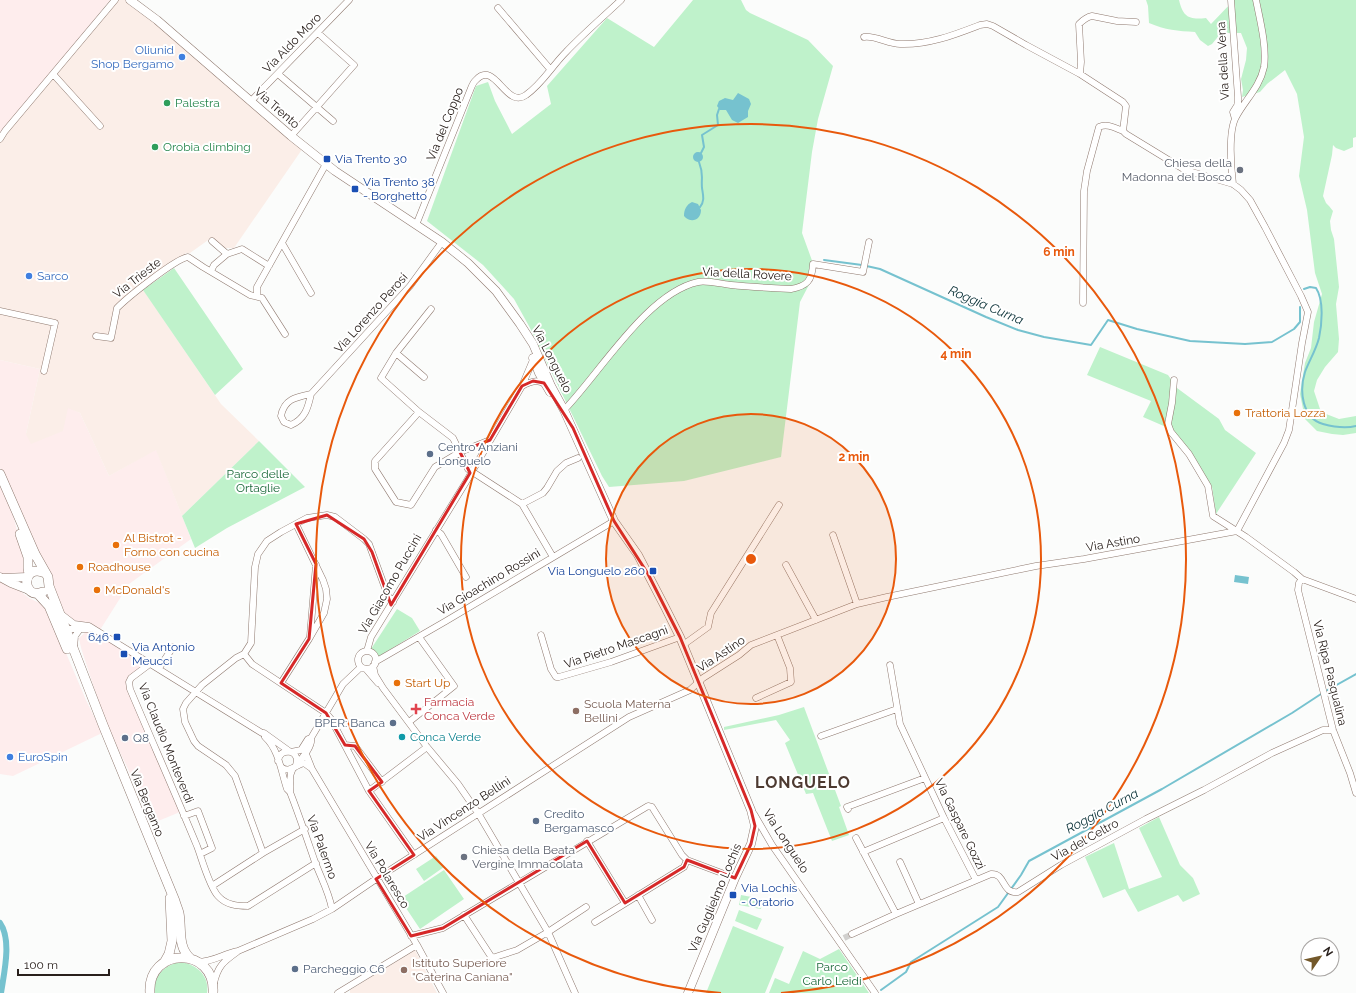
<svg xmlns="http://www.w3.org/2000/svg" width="1356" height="993" font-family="Raleway,sans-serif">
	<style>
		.commercial { fill: #feeded }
		.built { fill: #fbeee8 }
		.green { fill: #bff2cb }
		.water { fill: #76c2cf }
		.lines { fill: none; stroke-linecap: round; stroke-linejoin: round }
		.stream { stroke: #76c2cf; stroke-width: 2 }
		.canal { stroke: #76c2cf; stroke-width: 6 }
		.minor-tunnel { stroke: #d1d0ce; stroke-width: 6; stroke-dasharray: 6 3; stroke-linecap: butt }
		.minor-casing { stroke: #8f796f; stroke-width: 7 }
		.tertiary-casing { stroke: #8f796f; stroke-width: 9 }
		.secondary-casing { stroke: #8f796f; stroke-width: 10 }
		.minor { stroke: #fff; stroke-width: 6 }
		.tertiary { stroke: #fff; stroke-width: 8 }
		.secondary { stroke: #fff; stroke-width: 9 }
		.marked { fill: none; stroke: #d62828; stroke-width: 3; stroke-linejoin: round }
		.ring { fill: none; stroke: #e8590c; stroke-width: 2 }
		.shop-dot { fill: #3f7fe0; stroke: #fff; stroke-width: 1.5 }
		.leisure-dot { fill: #2e9e5b; stroke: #fff; stroke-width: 1.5 }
		.transit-dot { fill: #1a4fb4; stroke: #fff; stroke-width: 1.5 }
		.worship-dot { fill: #6b7280; stroke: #fff; stroke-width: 1.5 }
		.food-dot { fill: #e8710a; stroke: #fff; stroke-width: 1.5 }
		.service-dot { fill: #5c6f8a; stroke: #fff; stroke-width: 1.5 }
		.health-dot { fill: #e0444e; stroke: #fff; stroke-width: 1.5 }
		.education-dot { fill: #8d6e63; stroke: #fff; stroke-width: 1.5 }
		.culture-dot { fill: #0f9aa8; stroke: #fff; stroke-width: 1.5 }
		.labels { text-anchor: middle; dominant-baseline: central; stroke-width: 4; stroke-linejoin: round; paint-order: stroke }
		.street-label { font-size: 12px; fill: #29201c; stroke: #fff }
		.shop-label { font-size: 12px; fill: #366cbe; stroke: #fff; text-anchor: start }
		.leisure-label { font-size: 12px; fill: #27864d; stroke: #fff; text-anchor: start }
		.transit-label { font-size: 12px; fill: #164399; stroke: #fff; text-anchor: start }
		.worship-label { font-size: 12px; fill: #5b616d; stroke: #fff; text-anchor: end }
		.food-label { font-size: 12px; fill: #c56008; stroke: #fff; text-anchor: start }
		.service-label { font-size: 12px; fill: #4e5e75; stroke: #fff; text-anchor: start }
		.park-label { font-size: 12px; fill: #196838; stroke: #fff }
		.health-label { font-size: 12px; fill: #be3a42; stroke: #fff; text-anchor: start }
		.education-label { font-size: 12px; fill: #785e54; stroke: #fff; text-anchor: start }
		.culture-label { font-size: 12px; fill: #0d838f; stroke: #fff; text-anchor: start }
		.water-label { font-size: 13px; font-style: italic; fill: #0b3238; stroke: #fff }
		.district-label { font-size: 16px; font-weight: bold; letter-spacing: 1px; fill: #4d3a31; stroke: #fff }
		.centre { fill: #e8590c; stroke: #fff; stroke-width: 2 }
		.ring-label { font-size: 12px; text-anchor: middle; font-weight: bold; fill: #e8590c; stroke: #fff; stroke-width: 4; stroke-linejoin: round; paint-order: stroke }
	</style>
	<rect width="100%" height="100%" fill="#fbfcfb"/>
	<path class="commercial" d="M0,0H110L0,136Z
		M0,360L40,369L26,434L68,407L80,413L109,476L156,449L191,539L129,584L100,630L90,623L74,621L61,611L0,468Z
		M0,478L10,504L27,568L24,575L0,576Z
		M0,580L15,587L29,598L46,606L86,700L102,733L13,776L0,774Z
		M93,631L147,663L127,682L180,812L151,824L128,769L105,721L81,648L79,638L86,632Z"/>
	<path class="built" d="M117,0H127L156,20L303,148L234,248H223L211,238L190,253H186L140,285L221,404L259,441L182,516L156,450L109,476L80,413L68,408L63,431L31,444L26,434L40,369L0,360V142L6,132Z
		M415,950L437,993H350V990Z"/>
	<path class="green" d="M693,0H741L746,10L750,13L808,40L833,66L818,119L812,152L802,233L814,266L812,279L800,302L781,457L684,481L609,487L602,476L530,328L514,299L483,265L427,221L476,86L488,82L495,101L512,134L551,104L547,86L607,18L654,47Z
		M1146,0H1179C1183,17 1189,20 1206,18L1211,24L1234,0H1356V137L1353,138V147L1344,151L1336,148L1333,145L1332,155L1323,196L1326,203L1329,206L1333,211L1330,221L1331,230L1334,239L1339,287L1336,304L1339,339L1338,352L1325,367L1317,380L1314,391L1321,412L1339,419L1356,416V433L1343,435L1332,434L1317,431L1305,419L1300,394L1305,363L1311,348L1314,322L1322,294L1315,273L1307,210L1299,176L1304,137L1297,94L1285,70L1267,84L1260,92L1242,97L1243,90L1241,79L1246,60L1247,48L1241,33H1221L1212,44L1208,46L1200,40L1195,32C1178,31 1165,30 1149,23L1148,6Z
		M174,268L243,369L215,395L143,290Z
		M1100,347L1168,375L1177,388L1219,419L1225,430L1256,453L1216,514L1212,487L1193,455L1173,430L1143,417L1151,401L1087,375Z
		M259,441L305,487L227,528L195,548L182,516Z
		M397,609L412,618L420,631L378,657L375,651L371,649Z
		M804,707L841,806L839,807L849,835L832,841L813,793L806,794L785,743L790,740L776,720L724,730V727L779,715Z
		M1159,817L1180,865L1193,878L1200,894L1183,902L1178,895L1138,912L1125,889L1103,898L1085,857L1114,843L1129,889L1162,877L1139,828Z
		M436,856L444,867L424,881L416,869Z
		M444,870L464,899L420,929L400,899Z
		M741,895L762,899L761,909L739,905Z
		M739,910L762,919L757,930L735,921Z
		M733,926L784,947L765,993H706Z
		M839,949L869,993H769L775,978L789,984L803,951L820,959Z
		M179,962C195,963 210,975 207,993H155C153,977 163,966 179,962Z"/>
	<path class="water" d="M738,93L749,99L751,104L748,111V117L738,123L732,120L726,110H720L717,106L719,101L725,98L733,100Z
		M693 157a5 5 0 1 1 10 0a5 5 0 1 1-10 0Z
		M692,202L698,204L701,210C701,220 691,224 684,216C684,210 686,205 692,202Z
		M1235,575L1249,577L1248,584L1234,582Z"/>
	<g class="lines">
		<path class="stream" d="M701,153L704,147L702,135L718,125L717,115L719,109
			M699,162C704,175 701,177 702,188C703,195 705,201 700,207
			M824,260L862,265L880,269L986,317L1018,330L1044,337L1091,345L1108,320L1137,329L1190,341L1245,344L1272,342L1294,329L1300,322V307
			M1304,289L1310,287L1316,288C1324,300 1322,324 1319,338C1316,350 1309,361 1305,372C1299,391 1302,418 1323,424C1334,427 1344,429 1356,426
			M881,990L906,972L911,962L998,907L1021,875L1029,861L1162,789L1292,713L1324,692L1356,674"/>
		<path class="canal" d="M0,923C12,940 4,973 1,993"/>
		<path class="minor-tunnel" d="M844,938L852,934"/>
		<g class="minor-casing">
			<path id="minor" d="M1231,0L1238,97V104L1233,112L1235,119
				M498,8L550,69
				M864,37C874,35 889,44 900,44C929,45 954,35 980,25L987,24L993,26L1026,45L1080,74L1123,102L1126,106L1123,131L1126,134L1185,170L1233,184L1241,190L1250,200L1265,227L1301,296L1308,312L1302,343L1289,430L1284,443L1237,531
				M53,74L100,126
				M278,74L333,121
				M1080,74L1081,62L1079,24C1082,21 1087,17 1092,16L1117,21L1136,22
				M251,101L349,0
				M291,136L354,65L318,33
				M0,139L5,131L115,0
				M1233,184C1231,168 1228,131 1236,117C1245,100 1260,87 1264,67C1267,47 1260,20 1256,0
				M416,225L469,93C471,89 472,83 476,80C495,59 506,110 526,95C542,84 552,66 566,52C583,34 603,17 621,0
				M212,241L227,254
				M282,243L311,293
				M211,271L214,265L227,254L242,249L269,266
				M257,296V287L326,164
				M1083,303L1084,191L1087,171L1099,127C1107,123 1115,128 1123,131
				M431,309L396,353L381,378L419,412L453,438L468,469L522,504L553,557
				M0,311L55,323L44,371
				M96,336L111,338L117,308C128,297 175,259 188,257L203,267L250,295L262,298L285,334
				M396,353L424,377
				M1174,380L1172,403L1168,424L1171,432L1189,454L1208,486L1213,516L1246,537L1294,572L1302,579L1356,599
				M522,386C532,381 537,379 547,385
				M311,394C296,397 284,399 281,416L284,422L291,425C305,419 308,408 311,394L410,286L442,242
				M564,410C600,373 647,293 698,282C706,280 722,284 731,285C751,287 771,288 791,289C807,286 812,281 813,264L863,272L869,242
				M419,412L375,461V469L396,502L411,505L435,467L460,452L490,440
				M522,504L543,493L547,488L557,471L566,463L578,458
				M436,530L441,534L466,577
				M833,535L857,604
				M786,565L816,620
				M1302,579L1299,583L1298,590L1333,730L1350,773L1356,793
				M61,614L74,624L89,626L262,733H264L289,751
				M63,627L66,629H89
				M541,635L551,669L556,677H559L611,662L680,637
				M310,636L316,565
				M683,645L708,627L711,613L779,505
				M74,648L75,636L80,629
				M367,651L371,637L466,482L522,386L533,360
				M358 660a9 9 0 1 1 18 0a9 9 0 1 1-18 0Z
				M244,654L252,664L326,713L331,719L369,791L414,855
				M375,662L446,621L614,521
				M151,663L131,678L129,682L130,689C152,741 175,793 197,846C202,859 209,886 218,896C226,905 237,906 248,906L316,863
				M890,665L900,724L944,818L976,880
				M373,666L375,675L383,688L427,747L458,784L478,813L548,932L575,993
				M159,668L173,647
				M366,669L378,683
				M281,683L309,639L324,613L327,599L326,589L323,580L296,524
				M756,698L791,682L790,668L777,635
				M409,722L454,686L419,637
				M821,736L897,709
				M265,737C279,750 281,771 287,789L290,792C299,815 307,839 315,862C321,878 329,892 332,909
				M345,745L355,746L382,782
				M291,752L301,750L308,739L311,738
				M306,754L312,769L417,945L443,993
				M278,761C279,754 283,751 291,752C296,754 298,759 296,765
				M281,767C289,774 295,765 304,763L311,768
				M295,767C300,760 313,747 311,738L343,684L361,667
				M369,791L427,747
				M290,792C292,782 287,780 293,768
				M848,809L847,807L925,778
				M754,814L772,845L875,993
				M184,816L198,811L212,848L200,854
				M856,838L896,914
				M587,841L625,903
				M863,852L944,818
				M263,853L235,776L226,765L198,746L194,741L185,722L183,709L186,703L202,685L236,658L244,654L251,643L255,567L258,554L267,541L281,532L307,518L327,515L335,517L364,539L369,544L388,596L393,602
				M900,862L919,904
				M212,886L263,853L305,829
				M638,895L652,920
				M464,915L492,958L517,950L548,932L586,907
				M595,922L684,867L687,860
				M852,934L896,914L991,874C1006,873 1001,894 1018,892L1061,865L1146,819L1204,790L1272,753L1323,730H1333
				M411,936L443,928L648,806L652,807L682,855L687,860L735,878
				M198,962C213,962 223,954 238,951L313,919L332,909L376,879L629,717L690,690L703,678L739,655L751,645L857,604L887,597L1036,566L1084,559L1237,531
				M214,983C218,966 223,962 237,952
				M338,993L417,945"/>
		</g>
		<g class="tertiary-casing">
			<path id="tertiary" d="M130,0L157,20L291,136L335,171L442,242L468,263L496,291L520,324L533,344L551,386L564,410L614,521L638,555L665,607L680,637L751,810L755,826L751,844L735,878L688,993
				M533,358L539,373L550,392
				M0,577L11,583L29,590
				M3,578L27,577"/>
		</g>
		<g class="secondary-casing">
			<path id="secondary" d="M0,474L35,554L48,577L49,586L103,725L175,901C176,905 178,909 179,913C182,929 177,947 191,959
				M20,534L28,557V568L29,574
				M43,592C21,601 21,562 45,573
				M38,594L49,606L67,649
				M164,963L169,954L172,941L170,898
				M150,993C147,946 216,946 213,993"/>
		</g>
		<use href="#minor" class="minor"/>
		<use href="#tertiary" class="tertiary"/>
		<use href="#secondary" class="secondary"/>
	</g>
	<path class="marked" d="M533,381L544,383L573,428L614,521L648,574L680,637L751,810L755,826L751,844L735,878L687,860L684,867L625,903L587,841L443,928L411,936L376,879L414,855L369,791L382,782L355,746L345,745L326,713L281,683L309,639L316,564L296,524L327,515L364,539L372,552L391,605L470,473L460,452L490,440L522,386Z"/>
	<circle cx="751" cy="559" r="145" fill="#e8590c" fill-opacity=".12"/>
	<g class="ring">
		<circle cx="751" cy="559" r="145"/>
		<circle cx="751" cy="559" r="290"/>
		<path d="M721 993A435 435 0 1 1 781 993"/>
	</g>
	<g class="shop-dot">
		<circle cx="182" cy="57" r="4"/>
		<circle cx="29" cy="276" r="4"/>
		<circle cx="10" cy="757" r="4"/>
	</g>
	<g class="leisure-dot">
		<circle cx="167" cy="103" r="4"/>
		<circle cx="155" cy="147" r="4"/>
	</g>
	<g class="transit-dot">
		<rect x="323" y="155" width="8" height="8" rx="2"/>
		<rect x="351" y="185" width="8" height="8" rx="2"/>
		<rect x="649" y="567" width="8" height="8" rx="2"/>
		<rect x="113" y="633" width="8" height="8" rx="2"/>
		<rect x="120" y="650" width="8" height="8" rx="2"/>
		<rect x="729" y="891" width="8" height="8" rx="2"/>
	</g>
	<g class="worship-dot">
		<circle cx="1240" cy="170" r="4"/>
		<circle cx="464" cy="857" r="4"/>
	</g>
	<g class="food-dot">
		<circle cx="1237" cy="413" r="4"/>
		<circle cx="116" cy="545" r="4"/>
		<circle cx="80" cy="567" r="4"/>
		<circle cx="97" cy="590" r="4"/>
		<circle cx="397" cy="683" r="4"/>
	</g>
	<g class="service-dot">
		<circle cx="430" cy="454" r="4"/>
		<circle cx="393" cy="723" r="4"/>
		<circle cx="125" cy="738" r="4"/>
		<circle cx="536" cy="821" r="4"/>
		<circle cx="295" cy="969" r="4"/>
	</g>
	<path class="health-dot" d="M414 703h4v4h4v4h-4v4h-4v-4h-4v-4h4z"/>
	<g class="education-dot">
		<circle cx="576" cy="711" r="4"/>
		<circle cx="404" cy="970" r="4"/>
	</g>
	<circle class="culture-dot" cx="402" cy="737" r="4"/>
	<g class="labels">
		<g class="street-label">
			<text transform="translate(292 43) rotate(-46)">Via Aldo Moro</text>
			<text transform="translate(1223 61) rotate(-93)">Via della Vena</text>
			<text transform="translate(277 108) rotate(41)">Via Trento</text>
			<text transform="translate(445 124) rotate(-68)">Via del Coppo</text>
			<text transform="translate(747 274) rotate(3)">Via della Rovere</text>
			<text transform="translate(137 278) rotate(-38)">Via Trieste</text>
			<text transform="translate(371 313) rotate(-48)">Via Lorenzo Perosi</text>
			<text transform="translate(552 359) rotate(63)">Via Longuelo</text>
			<text transform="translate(1113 543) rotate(-10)">Via Astino</text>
			<text transform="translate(489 582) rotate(-31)">Via Gioachino Rossini</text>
			<text transform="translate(390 584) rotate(-60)">Via Giacomo Puccini</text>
			<text transform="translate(616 647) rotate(-19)">Via Pietro Mascagni</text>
			<text transform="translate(721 654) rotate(-34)">Via Astino</text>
			<text transform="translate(1330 673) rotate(76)">Via Ripa Pasqualina</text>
			<text transform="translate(166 743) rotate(68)">Via Claudio Monteverdi</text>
			<text transform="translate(147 803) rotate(68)">Via Bergamo</text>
			<text transform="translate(464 809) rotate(-33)">Via Vincenzo Bellini</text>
			<text transform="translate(960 824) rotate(64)">Via Gaspare Gozzi</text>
			<text transform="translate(1085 840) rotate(-29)">Via del Celtro</text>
			<text transform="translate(786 841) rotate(57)">Via Longuelo</text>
			<text transform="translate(322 847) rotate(70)">Via Palermo</text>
			<text transform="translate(387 875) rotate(59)">Via Polaresco</text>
			<text transform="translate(715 898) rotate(-67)">Via Guglielmo Lochis</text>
		</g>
		<g class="shop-label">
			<text x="174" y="50" text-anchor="end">Oliunid<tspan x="174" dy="14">Shop Bergamo</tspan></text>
			<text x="37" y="276">Sarco</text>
			<text x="18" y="757">EuroSpin</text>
		</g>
		<g class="leisure-label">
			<text x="175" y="103">Palestra</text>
			<text x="163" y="147">Orobia climbing</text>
		</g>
		<g class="transit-label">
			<text x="335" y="159">Via Trento 30</text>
			<text x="363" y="182">Via Trento 38<tspan x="363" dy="14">- Borghetto</tspan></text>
			<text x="645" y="571" text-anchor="end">Via Longuelo 260</text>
			<text x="109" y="637" text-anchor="end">646</text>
			<text x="132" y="647">Via Antonio<tspan x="132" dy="14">Meucci</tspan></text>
			<text x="741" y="888">Via Lochis<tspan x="741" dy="14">- Oratorio</tspan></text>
		</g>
		<g class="worship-label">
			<text x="1232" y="163">Chiesa della<tspan x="1232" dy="14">Madonna del Bosco</tspan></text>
			<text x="472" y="850" text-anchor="start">Chiesa della Beata<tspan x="472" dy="14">Vergine Immacolata</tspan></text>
		</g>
		<g class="food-label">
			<text x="1245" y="413">Trattoria Lozza</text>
			<text x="124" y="538">Al Bistrot -<tspan x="124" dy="14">Forno con cucina</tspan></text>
			<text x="88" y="567">Roadhouse</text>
			<text x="105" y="590">McDonald's</text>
			<text x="405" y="683">Start Up</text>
		</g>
		<g class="service-label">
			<text x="438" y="447">Centro Anziani<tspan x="438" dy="14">Longuelo</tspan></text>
			<text x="385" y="723" text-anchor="end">BPER: Banca</text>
			<text x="133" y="738">Q8</text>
			<text x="544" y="814">Credito<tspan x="544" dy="14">Bergamasco</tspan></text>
			<text x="303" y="969">Parcheggio C6</text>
		</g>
		<g class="park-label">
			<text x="258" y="474">Parco delle<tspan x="258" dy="14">Ortaglie</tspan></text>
			<text x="832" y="967">Parco<tspan x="832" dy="14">Carlo Leidi</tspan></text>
		</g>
		<g class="health-label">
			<text x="424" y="702">Farmacia<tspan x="424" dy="14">Conca Verde</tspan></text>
		</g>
		<g class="education-label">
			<text x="584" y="704">Scuola Materna<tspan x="584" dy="14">Bellini</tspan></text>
			<text x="412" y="963">Istituto Superiore<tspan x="412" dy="14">"Caterina Caniana"</tspan></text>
		</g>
		<g class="culture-label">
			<text x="410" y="737">Conca Verde</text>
		</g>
		<g class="water-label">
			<text transform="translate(986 305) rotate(23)">Roggia Curna</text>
			<text transform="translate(1102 811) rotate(-28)">Roggia Curna</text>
		</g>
		<g class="district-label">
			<text x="803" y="782">LONGUELO</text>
		</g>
	</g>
	<circle cx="751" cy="559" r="6" class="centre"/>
	<g class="ring-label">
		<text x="1059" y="256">6 min</text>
		<text x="956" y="358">4 min</text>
		<text x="854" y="461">2 min</text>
	</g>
	<g transform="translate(1320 957) rotate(56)"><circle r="19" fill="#ffffff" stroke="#a9a6a4"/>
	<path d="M0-3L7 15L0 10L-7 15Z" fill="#73582a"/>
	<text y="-6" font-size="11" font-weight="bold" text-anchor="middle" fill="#29201c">N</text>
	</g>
	<path d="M18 969v6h91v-6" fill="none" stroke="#29201c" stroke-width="2"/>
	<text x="24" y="969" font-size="12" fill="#29201c" stroke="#ffffff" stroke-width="3" paint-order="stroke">100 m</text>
</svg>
